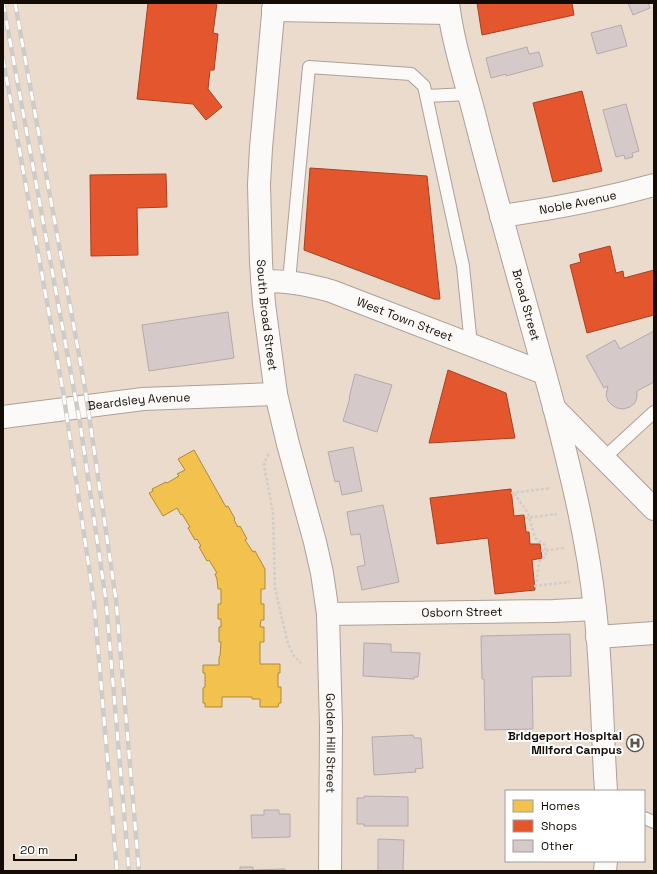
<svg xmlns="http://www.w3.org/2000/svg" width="657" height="874" font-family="'Space Grotesk',sans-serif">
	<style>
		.homes { fill: #f2c14e; stroke: #af8a38 }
		.shops { fill: #e4572e; stroke: #a64021 }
		.building { fill: #d5c9c9; stroke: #b5aaa9 }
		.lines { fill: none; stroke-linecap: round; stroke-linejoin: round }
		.lane-casing { stroke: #aca197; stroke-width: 14 }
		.street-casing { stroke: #aca197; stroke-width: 24 }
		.secondary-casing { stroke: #aca197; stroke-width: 24 }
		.path { stroke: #d1cdc9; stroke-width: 2.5; stroke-dasharray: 3 2; stroke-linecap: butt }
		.lane { stroke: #fcfaf8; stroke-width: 12 }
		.street { stroke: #fcfaf8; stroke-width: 22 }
		.secondary { stroke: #fcfaf8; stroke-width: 22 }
		.rail-casing { stroke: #cfcbc7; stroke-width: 4.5 }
		.rail { stroke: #fff; stroke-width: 3; stroke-dasharray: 9; stroke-linecap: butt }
		.labels { text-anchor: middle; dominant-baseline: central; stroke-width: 4; stroke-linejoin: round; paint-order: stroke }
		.street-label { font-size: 12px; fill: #140b04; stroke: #fff }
		.poi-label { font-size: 12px; font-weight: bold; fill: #140b04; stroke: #fff; text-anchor: end }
	</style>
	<rect width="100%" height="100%" fill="#eadbcd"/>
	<path class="homes" d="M194,450L226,507L228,506L235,519L234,520L238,527L240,526L247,539L245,540L253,552L255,551L265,569V589H261V604H264V620H261L260,627H264V642H260V664H280V673H278V687H281V703H279L278,707H260V699H252V697H222V707H205V703H203V688L205,687V673H203V665H219V657L220,656L221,642H219V627H221V619H218V604H221V589H218L217,579L215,574L217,573L209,560L207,561L199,547L201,546L197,539L195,540L188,528L190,527L182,514L181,515L177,508L163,516L149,493L153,491L152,489L166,482L167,483L179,476L177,474L185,470L178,459Z"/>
	<path class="shops" d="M148,3H217L213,33L218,34L214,70H210L208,89L222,107L206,120L193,104L137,99Z
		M477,3H572L574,15L482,35Z
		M582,91L602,171L553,182L533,103Z
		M310,168L427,176L440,299H434L304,250Z
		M166,174L167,207L137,208L138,255L91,256L90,175Z
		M610,246L616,273L623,271L624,278L654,270V315L587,333L570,265L581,262L579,254Z
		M448,370L506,393L515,438L429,443Z
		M511,489L514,516L524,515L526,532H529L530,544H540L542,558L532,560L535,590L495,594L488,538L437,544L430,498Z"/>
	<path class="building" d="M628,3H648L650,8L633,15Z
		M621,25L627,46L597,54L591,33Z
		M527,47L529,54L539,52L543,66L506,76V74L491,78L486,58Z
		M626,104L639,151L632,153L633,157L625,159L624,155L616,157L603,110Z
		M228,312L234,358L149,371L142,325Z
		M654,331V382L637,391V397L635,403L630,407L623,409L617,408L612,405L608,401L606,395L608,386L604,388L586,356L615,340L620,349Z
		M355,374L392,385L377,432L343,421L350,398H349Z
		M353,447L362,491L342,495L339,481L335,482L328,452Z
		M383,505L399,582L362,590L357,567L365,565L360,534L351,535L347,512Z
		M570,634L571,676L532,677L533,729L485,730L484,679H482L481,636Z
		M364,643L391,644V652L420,653L418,677H414V679L363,676Z
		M413,735L414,738H421L423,768L415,769L416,772L374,775L372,737Z
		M364,796L408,797V826H364V824H357V798H364Z
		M264,810H279V814H290V837L252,838L251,815H264Z
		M378,839L404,840L403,871H378Z
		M240,867H253V870L285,869V871H240Z"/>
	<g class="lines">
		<g class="lane-casing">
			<path id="lane" d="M426,96L469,94
				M289,281L309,67L411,74L424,86L463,266L471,345
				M604,458L654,412
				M644,818L654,822"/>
		</g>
		<g class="street-casing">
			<g id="street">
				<path d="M273,10L449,13"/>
				<path id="s1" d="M501,216C552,209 604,199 654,185"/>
				<path id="s2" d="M262,281C288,281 306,284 331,291L544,373"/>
				<path id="s3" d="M3,417L143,399L276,394"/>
				<path id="s4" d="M328,614L554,611L595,609"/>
				<path d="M597,637L654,633"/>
			</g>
		</g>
		<g class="secondary-casing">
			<g id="secondary">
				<path id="s5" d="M274,3L261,148L259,184L261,263L264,304L276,394L288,444L315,542L322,573L328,614L331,726L330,871"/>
				<path id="s6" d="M448,3C453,46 468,87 478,129C502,222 529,314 554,407C571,473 588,541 595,609C602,669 602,730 606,791"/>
				<path d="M554,408L654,509"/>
				<path d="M605,871L606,861"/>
			</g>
		</g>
		<path class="path" d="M269,454L266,459L264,465L273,513L275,587L279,606L288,644L294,656L301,663
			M511,493L551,488
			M514,493L528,513L535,538L545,545L546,556L539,562L536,586
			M525,518L557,514
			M541,551L564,548
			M534,586L570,582"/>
		<use href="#lane" class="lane"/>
		<use href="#street" class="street"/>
		<use href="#secondary" class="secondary"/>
		<g class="rail-casing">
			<path id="rail" d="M3,3L80,423L106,601L129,871
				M15,3L85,388L116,600L139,871
				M3,59L63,391L94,602L117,871"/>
		</g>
		<use href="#rail" class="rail"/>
	</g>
	<defs>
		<g id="hospital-ring" transform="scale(0.9)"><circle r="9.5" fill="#fff" stroke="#5f544a" stroke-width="1.5"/><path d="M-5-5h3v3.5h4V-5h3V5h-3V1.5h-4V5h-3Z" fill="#5f544a"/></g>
	</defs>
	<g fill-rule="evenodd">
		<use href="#hospital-ring" x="635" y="743"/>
	</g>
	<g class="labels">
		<g class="street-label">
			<text stroke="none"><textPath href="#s1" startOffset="78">Noble Avenue</textPath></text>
			<text stroke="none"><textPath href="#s6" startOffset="312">Broad Street</textPath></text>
			<text stroke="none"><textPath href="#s5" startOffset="313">South Broad Street</textPath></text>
			<text stroke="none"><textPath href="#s2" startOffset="149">West Town Street</textPath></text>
			<text stroke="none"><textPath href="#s3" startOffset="137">Beardsley Avenue</textPath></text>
			<text stroke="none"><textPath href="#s4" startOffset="134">Osborn Street</textPath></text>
			<text stroke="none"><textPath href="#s5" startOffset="748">Golden Hill Street</textPath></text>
		</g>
		<g class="poi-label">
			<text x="622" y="736">Bridgeport Hospital<tspan x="622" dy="14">Milford Campus</tspan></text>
		</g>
	</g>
	<rect width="657" height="874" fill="none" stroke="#140b04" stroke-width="8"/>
	<rect x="505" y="790" width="140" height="72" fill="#ffffff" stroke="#a19d9b"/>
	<rect x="513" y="800" width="20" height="12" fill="#f2c14e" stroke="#a19d9b"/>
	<text x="541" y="810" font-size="12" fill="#140b04">Homes</text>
	<rect x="513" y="820" width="20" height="12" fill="#e4572e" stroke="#a19d9b"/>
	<text x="541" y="830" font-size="12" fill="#140b04">Shops</text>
	<rect x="513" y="840" width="20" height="12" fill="#d5c9c9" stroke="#a19d9b"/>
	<text x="541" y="850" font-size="12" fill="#140b04">Other</text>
	<path d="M14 854v6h62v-6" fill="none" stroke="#140b04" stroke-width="2"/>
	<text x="20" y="854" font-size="12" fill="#140b04" stroke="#ffffff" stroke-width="3" paint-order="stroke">20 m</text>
</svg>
